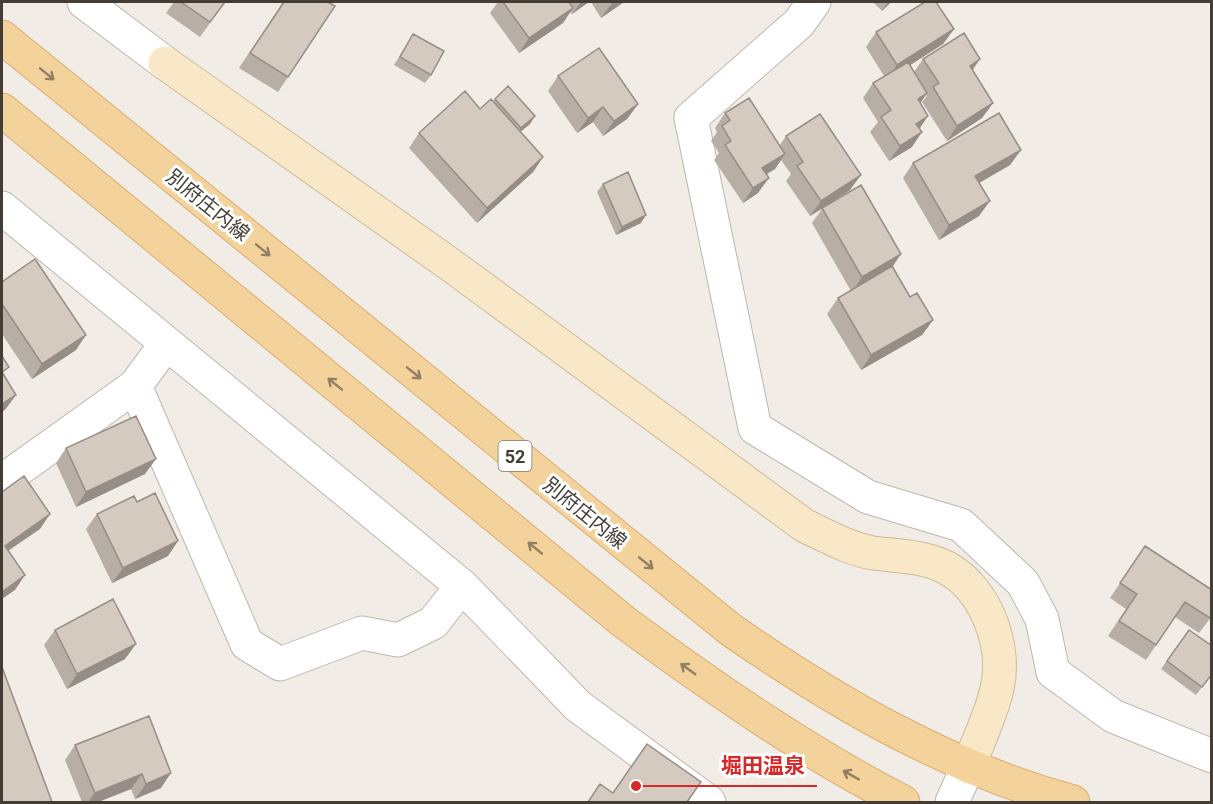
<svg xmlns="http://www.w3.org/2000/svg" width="1213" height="804" font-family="Roboto,'Noto Sans JP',sans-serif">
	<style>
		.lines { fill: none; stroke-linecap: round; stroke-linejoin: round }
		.street-casing { stroke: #bfb6ad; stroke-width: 35 }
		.secondary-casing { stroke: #cdba99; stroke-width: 35 }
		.primary-casing { stroke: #d8ad6e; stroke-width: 35 }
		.street { stroke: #fff; stroke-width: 33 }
		.secondary { stroke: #f9e8c8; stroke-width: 33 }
		.primary { stroke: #f4d29c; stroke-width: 33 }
		.wall { fill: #b7aea5 }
		.shaded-wall { fill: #958d86 }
		.building { fill: #d5cac0; stroke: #958d86; stroke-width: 1.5 }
		.oneway { stroke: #938064 }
		.labels { text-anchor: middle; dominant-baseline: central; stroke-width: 6; stroke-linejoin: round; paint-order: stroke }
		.shield { fill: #fff; stroke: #7b7772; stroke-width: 1.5 }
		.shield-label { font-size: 18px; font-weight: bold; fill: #433d36 }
		.street-label { font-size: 20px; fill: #433d36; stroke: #fff }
		.leader { fill: none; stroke: #d62828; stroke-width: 2 }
		.callout-dot { fill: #d62828; stroke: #fff; stroke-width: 2 }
		.callout-label { font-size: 21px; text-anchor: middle; font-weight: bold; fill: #d62828; stroke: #fff; stroke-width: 6; stroke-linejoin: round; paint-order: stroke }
	</style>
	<rect width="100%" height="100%" fill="#f1ede6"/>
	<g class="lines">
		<g class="street-casing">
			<path id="street" d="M84,2L165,63
				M814,2L799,23L691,118L755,428L868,497L961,525L1023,583L1042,619L1053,672L1113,716L1212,756
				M2,208L462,586L578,706L709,802
				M135,386L247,644L280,664L362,633L398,640L433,623L462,586
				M2,481L135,386L166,344
				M952,802L968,767"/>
		</g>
		<g class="secondary-casing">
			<path id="secondary" d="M165,63L455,268L805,526C827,536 849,549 873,553C896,556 923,556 945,567C986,588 1007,646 997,689C991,715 978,742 968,767"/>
		</g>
		<g class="primary-casing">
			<path id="primary" d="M2,37L731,630C837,703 948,768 1073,802
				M2,110L624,622C714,688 804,751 903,802"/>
		</g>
		<use href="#street" class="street"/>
		<use href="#secondary" class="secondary"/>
		<use href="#primary" class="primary"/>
	</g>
	<path class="wall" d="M174,2H225L200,37L166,13Z
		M283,2H328L288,77L278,92L239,68Z
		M498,2H589L572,14L570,12L563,23L519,53L490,13Z
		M591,2H624L601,18Z
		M873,2H891L882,11Z
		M954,29L943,44L910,65L914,72L923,59L973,70L993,103L982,118L947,141L922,102L927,96L926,95L920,103L919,128L912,147L889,161L870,132L878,122L863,98L873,83L884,76L866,47L876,32Z
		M413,34L431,75L425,83L394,65Z
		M558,76L638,104L627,119L603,136L593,122L577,133L548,91Z
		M495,99L530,124L520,132L543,157L533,172L477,223L409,148L419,133L480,109L493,101Z
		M725,113L780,145L786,136L850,190L828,205L892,267L910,297L933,320L922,335L861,370L827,314L838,298L851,291L812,223L822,209L810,216L786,181L791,174L781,160L775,169L766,174L758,193L743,203L714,160L719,153L711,141L717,132L715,128Z
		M1021,150L1010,165L979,183V216L939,240L903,178L913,163Z
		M603,184L641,223L616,235L597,192Z
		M2,282L76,350L32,379L2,334Z
		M66,448L145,474L76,507L56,463Z
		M137,502L168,556L112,583L86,529L97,514Z
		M1145,546L1212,616L1199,633L1175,617L1146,660L1108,636L1126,609L1110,598Z
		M55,630L125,659L67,689L44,645Z
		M1189,630L1212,674L1196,695L1161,669Z
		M149,716L161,788L135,799L131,789L98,802H82L65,760L75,745Z"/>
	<path class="shaded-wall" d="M581,2H589L572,14Z
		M614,2H624L601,18L612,3Z
		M888,2H891L882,11Z
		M573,8L563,23L519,53L529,38Z
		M954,29L943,44L887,80L897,65Z
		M980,59L970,74V66Z
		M927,93L917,108L918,99Z
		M993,103L982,118L947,141L957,126Z
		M638,104L627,119L603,136L614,121Z
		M603,107L593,122L577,133L588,118Z
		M535,116L530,124L515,136L521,128Z
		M928,116L918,131L916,124Z
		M922,132L912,147L889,161L900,146Z
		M1021,150L1010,165L965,191L975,176Z
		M785,154L775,169L752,183L762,168Z
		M543,157L533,172L477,223L487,208Z
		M861,175L850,190L810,216L821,201Z
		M769,178L758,193L743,203L753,188Z
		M990,201L979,216L939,240L949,225Z
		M646,215L641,223L616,235L622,227Z
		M901,254L891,269L852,292L862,277Z
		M933,320L922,335L861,370L871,355Z
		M86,335L76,350L32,379L42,364Z
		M16,395L5,410L2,412V404Z
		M156,459L145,474L76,507L86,492Z
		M50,514L40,529L2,555L5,546Z
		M178,541L168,556L112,583L123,568Z
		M25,575L15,590L2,599V592Z
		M136,644L125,659L67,689L77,674Z
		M171,773L161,788L135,799L146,784Z
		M142,774L131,789L98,802H88L95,793Z"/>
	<path class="building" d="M181,2H225L210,22Z
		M284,2H328L335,6L288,77L250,53Z
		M503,2H569L573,8L529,38Z
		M925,2H936L954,29L897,65L876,32Z
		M964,33L980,59L970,66L993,103L957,126L933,87L939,83L923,59Z
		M413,34L444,51L431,75L400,57Z
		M599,48L638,104L614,121L603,107L588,118L558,76Z
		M908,62L927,93L918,99L928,116L916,124L922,132L900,146L881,117L891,110L873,83Z
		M508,86L535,116L521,128L495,99Z
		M465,91L480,109L491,99L543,157L487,208L419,133Z
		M749,98L785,154L762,168L769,178L753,188L725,145L731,141L722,126L730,120L725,113Z
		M999,113L1021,150L975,176L990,201L949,225L913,163Z
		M820,114L861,175L821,201L797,166L803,162L786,136Z
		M628,172L646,215L622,227L603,184Z
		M861,185L901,254L862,277L822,208Z
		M35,259L86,335L42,364L2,304V282Z
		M892,266L910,297L917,293L933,320L871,355L838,298Z
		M2,356L9,367L2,372Z
		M2,372L16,395L2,404Z
		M136,416L156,459L86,492L66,448Z
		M24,476L50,514L5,546L25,575L2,592V492Z
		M155,493L178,541L123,568L97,514L134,496L137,502Z
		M1145,546L1212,590V616L1210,618L1185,602L1156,645L1119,621L1137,594L1120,583Z
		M113,599L136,644L77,674L55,630Z
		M1189,630L1212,646V674L1202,687L1167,661Z
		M2,667L52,802H2Z
		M149,716L171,773L146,784L142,774L95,793L75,745Z
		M647,744L701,782L687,802H588L600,784L613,793Z"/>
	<defs><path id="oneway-shaft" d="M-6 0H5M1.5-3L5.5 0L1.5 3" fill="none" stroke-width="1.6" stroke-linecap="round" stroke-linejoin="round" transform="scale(1.5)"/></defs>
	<g class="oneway">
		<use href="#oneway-shaft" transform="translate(47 74) rotate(39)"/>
		<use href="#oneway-shaft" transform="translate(263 250) rotate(39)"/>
		<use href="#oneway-shaft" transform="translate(414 373) rotate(39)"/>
		<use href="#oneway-shaft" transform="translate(335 384) rotate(-141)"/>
		<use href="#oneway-shaft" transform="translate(535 548) rotate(-141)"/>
		<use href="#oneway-shaft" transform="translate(646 563) rotate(39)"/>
		<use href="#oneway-shaft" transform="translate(688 669) rotate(-144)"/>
		<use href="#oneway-shaft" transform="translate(851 775) rotate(-151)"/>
	</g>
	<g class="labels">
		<rect class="shield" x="498.5" y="441" width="33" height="30" rx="4.5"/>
		<g class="shield-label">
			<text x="515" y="456">52</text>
		</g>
		<g class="street-label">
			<text transform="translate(208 205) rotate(39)">別府庄内線</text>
			<text transform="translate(585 513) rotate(39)">別府庄内線</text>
		</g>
	</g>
	<path class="leader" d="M636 786L709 786H817"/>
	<circle class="callout-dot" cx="636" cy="786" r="6"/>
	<g class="callout-label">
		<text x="763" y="773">堀田温泉</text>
	</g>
	<rect width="1213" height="804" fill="none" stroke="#433d36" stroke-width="6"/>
</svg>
